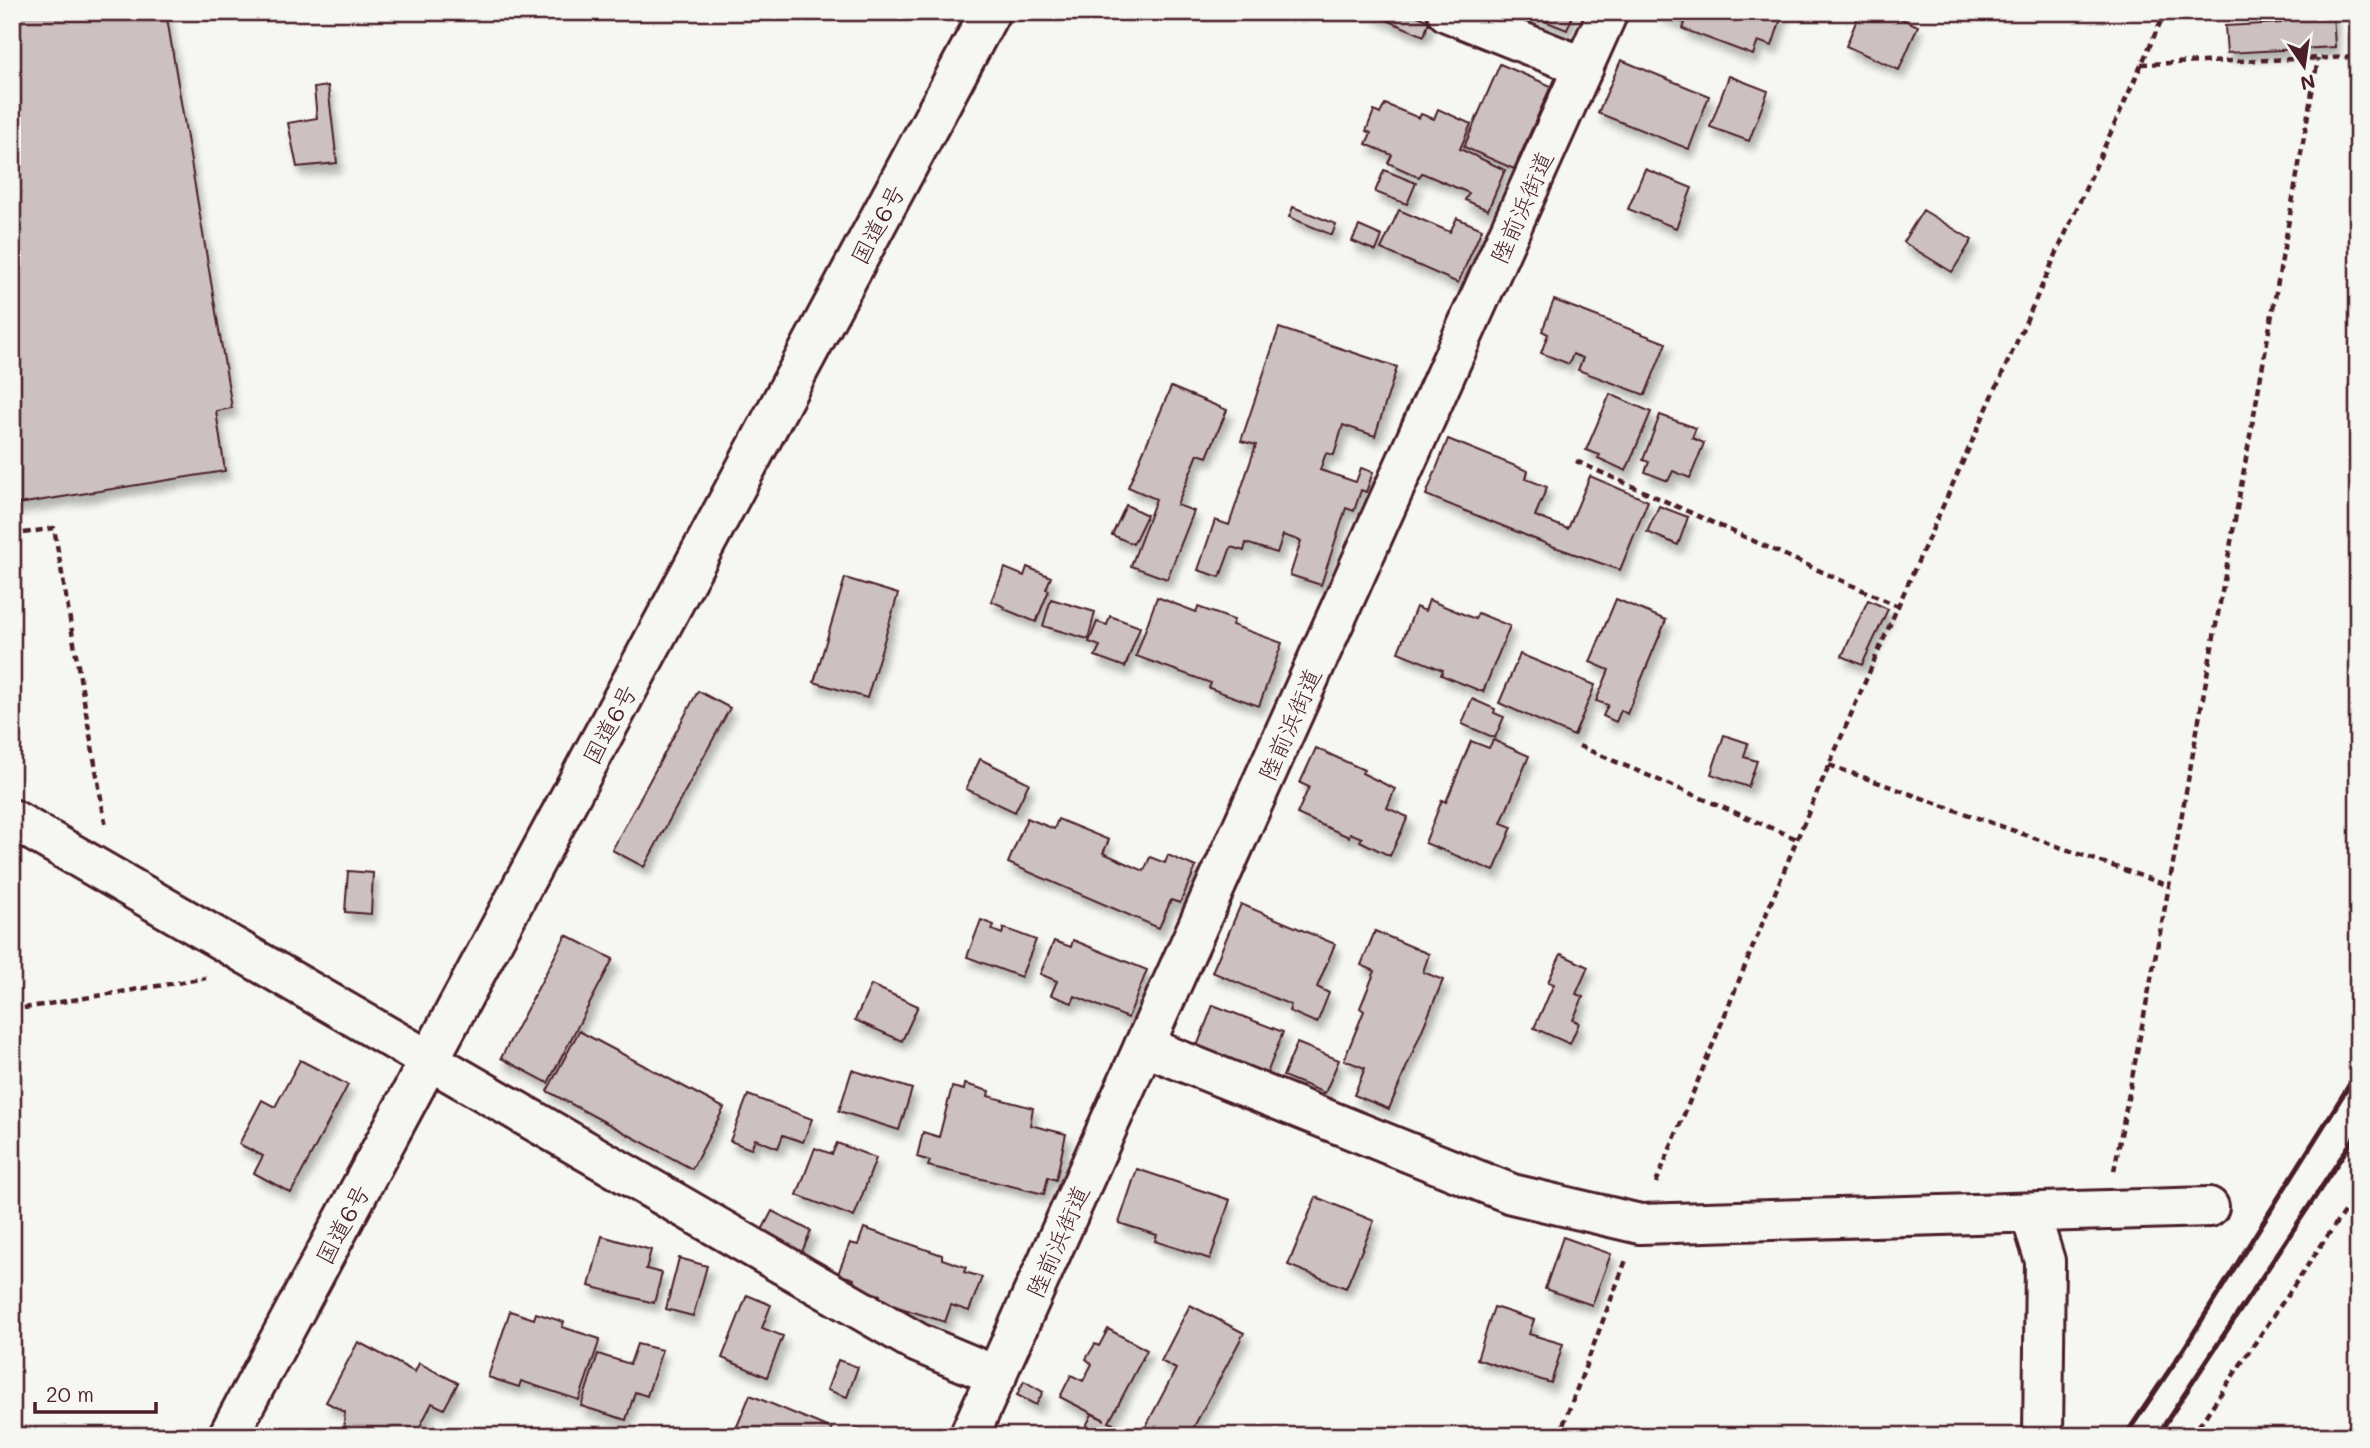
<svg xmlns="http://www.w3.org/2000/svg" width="2370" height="1448" font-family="Mali,'Klee One',sans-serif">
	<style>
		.building { fill: #ccc1c0; stroke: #4a1f2b; stroke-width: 2; filter: url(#shadow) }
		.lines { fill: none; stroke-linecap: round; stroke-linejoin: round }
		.street-casing { stroke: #4a1f2b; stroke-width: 44 }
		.secondary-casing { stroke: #4a1f2b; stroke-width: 44 }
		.highway-casing { stroke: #4a1f2b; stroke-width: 44 }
		.path { stroke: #4a1f2b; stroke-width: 4.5; stroke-dasharray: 7 5; stroke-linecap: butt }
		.street { stroke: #f6f6f2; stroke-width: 38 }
		.secondary { stroke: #f6f6f2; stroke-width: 38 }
		.highway { stroke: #f6f6f2; stroke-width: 38 }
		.rail { stroke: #4a1f2b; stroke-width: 5 }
		.labels { text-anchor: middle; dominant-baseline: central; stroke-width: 5; stroke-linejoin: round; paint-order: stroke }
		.street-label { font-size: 24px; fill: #4a1f2b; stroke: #f6f6f2 }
	</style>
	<defs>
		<filter id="shadow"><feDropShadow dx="4.5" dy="8" stdDeviation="3.5" flood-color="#0004"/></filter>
	</defs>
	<rect width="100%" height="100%" fill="#f6f6f2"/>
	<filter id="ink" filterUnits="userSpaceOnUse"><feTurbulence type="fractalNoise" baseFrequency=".0143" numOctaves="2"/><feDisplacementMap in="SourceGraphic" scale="14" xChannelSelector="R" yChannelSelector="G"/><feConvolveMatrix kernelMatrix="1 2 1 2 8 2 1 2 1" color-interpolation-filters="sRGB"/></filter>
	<g filter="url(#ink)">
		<path class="building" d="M12,12H166L232,408L216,411L225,471L12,505Z
			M1368,12H1408L1429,21L1424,36Z
			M1522,12H1574L1567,30Z
			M1655,12H1783L1772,46L1758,41L1753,55L1683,29L1685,23Z
			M1860,12H1887L1918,26L1899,70L1846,46Z
			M2280,12H2333L2335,47L2227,53L2225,26L2281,23Z
			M1621,60L1709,96L1689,149L1598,113Z
			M1500,64L1551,86L1514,169L1464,147Z
			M1729,76L1768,91L1749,141L1710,127Z
			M328,86L337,163L297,167L288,123L317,118L314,88Z
			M1385,104L1419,118L1421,114L1434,119L1438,109L1471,124L1460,149L1505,170L1488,210L1465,200L1469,193L1422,173L1419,177L1388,163L1392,155L1366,144L1371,133L1366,131L1374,111L1380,114Z
			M1645,169L1692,188L1676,228L1628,209Z
			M1384,170L1416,183L1407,204L1375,192Z
			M1293,207L1336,224L1332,235L1289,217Z
			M1399,210L1450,232L1457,218L1482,229L1458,283L1381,249Z
			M1923,210L1972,240L1952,272L1903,242Z
			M1359,226L1382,236L1376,251L1352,241Z
			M1554,300L1666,343L1645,395L1578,370L1583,358L1573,354L1569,364L1541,353L1548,334L1542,331Z
			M1279,328L1397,367L1375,436L1343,425L1334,455L1326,453L1320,470L1356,482L1361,468L1373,472L1366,492L1361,490L1354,511L1346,508L1321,585L1290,575L1301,541L1283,535L1277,553L1246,543L1244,551L1231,547L1220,577L1198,570L1215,520L1229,525L1256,445L1241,441Z
			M1171,387L1227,410L1207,457L1198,454L1177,505L1194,511L1167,579L1131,566L1156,499L1128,487Z
			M1610,394L1651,412L1626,471L1598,458L1600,455L1586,450Z
			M1660,415L1696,428L1692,438L1704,443L1690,478L1673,471L1668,481L1645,472L1649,462L1643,460Z
			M1448,439L1528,471L1526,479L1547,487L1535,516L1568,529L1590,476L1648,501L1620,570L1552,546L1426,495Z
			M1126,505L1147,515L1133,544L1112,535Z
			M1659,506L1688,517L1678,545L1647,532Z
			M1027,567L1051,577L1046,589L1049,590L1036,622L1004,609L1005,607L991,601L1005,568L1024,576Z
			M845,578L898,594L867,698L814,682Z
			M1157,597L1196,612L1198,607L1234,620L1232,625L1282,643L1259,706L1209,688L1211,683L1136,656Z
			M1051,599L1095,612L1088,639L1043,626Z
			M1616,599L1666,620L1627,714L1621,710L1616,722L1603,716L1608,705L1596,701L1609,670L1590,662Z
			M1429,600L1475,619L1478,613L1510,626L1483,692L1441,675L1443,670L1398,652L1416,607L1425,611Z
			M1868,600L1888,609L1862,665L1842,656Z
			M1110,616L1140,627L1125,667L1095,656L1100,646L1089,642L1097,622L1107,625Z
			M1520,654L1595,685L1574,736L1499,703Z
			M698,691L730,708L644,867L612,850Z
			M1472,699L1495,709L1494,713L1504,717L1495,738L1462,724Z
			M1724,735L1748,743L1744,757L1757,761L1748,787L1711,774Z
			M1493,740L1529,756L1501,823L1512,827L1494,871L1425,843L1442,800L1446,802L1471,741L1489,748Z
			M1316,748L1364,770L1362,773L1395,789L1387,808L1408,817L1390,856L1360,841L1362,838L1350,833L1349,837L1297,814L1309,787L1300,783Z
			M980,759L1029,783L1015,812L966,789Z
			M1027,818L1054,829L1058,819L1109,840L1103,853L1144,871L1150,857L1165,863L1168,855L1196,867L1180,903L1171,900L1159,928L1008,863Z
			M348,871L373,873L371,914L345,912Z
			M1241,904L1335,944L1317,987L1329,993L1317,1023L1289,1011L1291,1005L1212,972Z
			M981,920L994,925L992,930L1002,934L1004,928L1036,940L1021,977L967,957Z
			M1375,931L1429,954L1423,972L1443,980L1389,1109L1354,1095L1365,1068L1344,1060L1364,1011L1360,1008L1375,971L1361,965Z
			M566,935L613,959L548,1083L501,1058Z
			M1073,940L1147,970L1128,1018L1075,996L1072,1003L1051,995L1057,981L1040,974L1054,941L1071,947Z
			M1561,954L1588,967L1576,994L1583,997L1573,1020L1579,1023L1570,1044L1534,1028L1554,984L1548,982Z
			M871,985L918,1006L902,1041L855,1020Z
			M1213,1005L1283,1032L1266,1076L1196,1049Z
			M579,1031L724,1108L692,1169L547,1091Z
			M1297,1043L1339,1060L1325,1093L1283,1076Z
			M300,1060L348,1085L291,1193L254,1173L263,1156L239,1144L262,1100L275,1107Z
			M852,1070L912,1089L899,1130L839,1111Z
			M965,1084L989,1091L988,1096L1033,1108L1030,1125L1066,1134L1056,1180L1048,1177L1044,1194L928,1166L930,1161L917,1157L923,1132L939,1137L952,1087L964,1090Z
			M748,1095L812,1119L803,1142L783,1135L778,1148L755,1139L751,1149L730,1141Z
			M837,1143L876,1158L854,1217L797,1195L815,1148L832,1154Z
			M1137,1169L1230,1200L1210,1259L1155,1241L1157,1235L1119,1223Z
			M1316,1197L1374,1221L1346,1288L1288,1265Z
			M772,1211L811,1231L802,1252L761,1232Z
			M864,1228L942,1255V1259L966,1267L964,1272L982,1277L969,1311L951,1305L945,1322L879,1301L880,1295L852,1286L854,1279L838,1274L850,1243L858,1245Z
			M602,1236L651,1250L646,1269L662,1273L654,1303L589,1286Z
			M1563,1237L1611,1254L1592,1305L1545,1289Z
			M679,1258L707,1266L693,1316L666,1309Z
			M747,1295L771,1305L762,1328L783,1336L767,1377L722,1358Z
			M1190,1305L1244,1333L1189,1436H1155L1144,1430L1176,1369L1161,1361Z
			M1494,1307L1534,1320L1529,1334L1563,1344L1551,1383L1477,1359Z
			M510,1311L534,1319L536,1313L564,1322L562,1327L600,1339L579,1400L521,1381L519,1387L488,1377Z
			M1108,1329L1147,1350L1109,1422L1125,1430L1122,1436H1081L1092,1414L1105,1420L1060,1397L1071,1375L1083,1381L1092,1364L1086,1359L1095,1344L1099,1346Z
			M358,1342L415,1372L419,1363L458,1383L444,1409L432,1403L415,1436H347L344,1422L345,1412L326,1402Z
			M637,1344L662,1350L647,1396L635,1392L626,1420L581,1406L598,1354L630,1364Z
			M838,1360L858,1367L847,1397L827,1390Z
			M1024,1381L1043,1392L1036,1405L1017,1395Z
			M750,1395L832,1429L829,1436H733Z
			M855,1427L878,1436H851Z"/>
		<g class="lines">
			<g class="street-casing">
				<path id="street" d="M1447,12L1584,67
					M12,819L918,1343L997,1376
					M1144,1046L1512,1194L1640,1224L2209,1207
					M2030,1213L2045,1261L2043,1436"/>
			</g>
			<g class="secondary-casing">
				<path id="secondary" d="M969,1436L1608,12"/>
			</g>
			<g class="highway-casing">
				<path id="highway" d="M228,1436L990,12"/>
			</g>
			<path class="path" d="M2141,64L2358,57
				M1576,461L1898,606
				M12,535L54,528L106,827
				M1579,746L1797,839
				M1829,765L2169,886
				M12,1010L206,978
				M2114,1171L2169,886L2318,59
				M1656,1183L1797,839L1898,606L2165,12
				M1559,1436L1626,1260
				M2192,1436L2358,1191"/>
			<use href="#street" class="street"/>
			<use href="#secondary" class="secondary"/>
			<use href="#highway" class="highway"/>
			<path class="rail" d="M2125,1436L2183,1350L2358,1071
				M2157,1436L2358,1132"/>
		</g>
	</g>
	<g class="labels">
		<g class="street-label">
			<text transform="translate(1521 207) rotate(-66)">陸前浜街道</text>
			<text transform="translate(877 224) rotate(-62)">国道6号</text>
			<text transform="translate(609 724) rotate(-62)">国道6号</text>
			<text transform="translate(1289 724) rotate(-66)">陸前浜街道</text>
			<text transform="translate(342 1224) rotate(-62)">国道6号</text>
			<text transform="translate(1057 1241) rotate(-66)">陸前浜街道</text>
		</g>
	</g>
	<rect width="2370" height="1448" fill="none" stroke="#f6f6f2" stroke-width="42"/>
	<rect x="21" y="21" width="2328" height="1406" fill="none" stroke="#4a1f2b" stroke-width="2.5" filter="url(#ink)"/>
	<g transform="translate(2304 66) rotate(167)" stroke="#f6f6f2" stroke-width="5" paint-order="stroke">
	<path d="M0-5L12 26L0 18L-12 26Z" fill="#4a1f2b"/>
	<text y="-10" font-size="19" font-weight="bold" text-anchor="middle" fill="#4a1f2b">N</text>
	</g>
	<path d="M35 1402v10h121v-10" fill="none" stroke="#4a1f2b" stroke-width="3.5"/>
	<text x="46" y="1402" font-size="21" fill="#4a1f2b" stroke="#f6f6f2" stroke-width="5" paint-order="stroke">20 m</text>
</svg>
